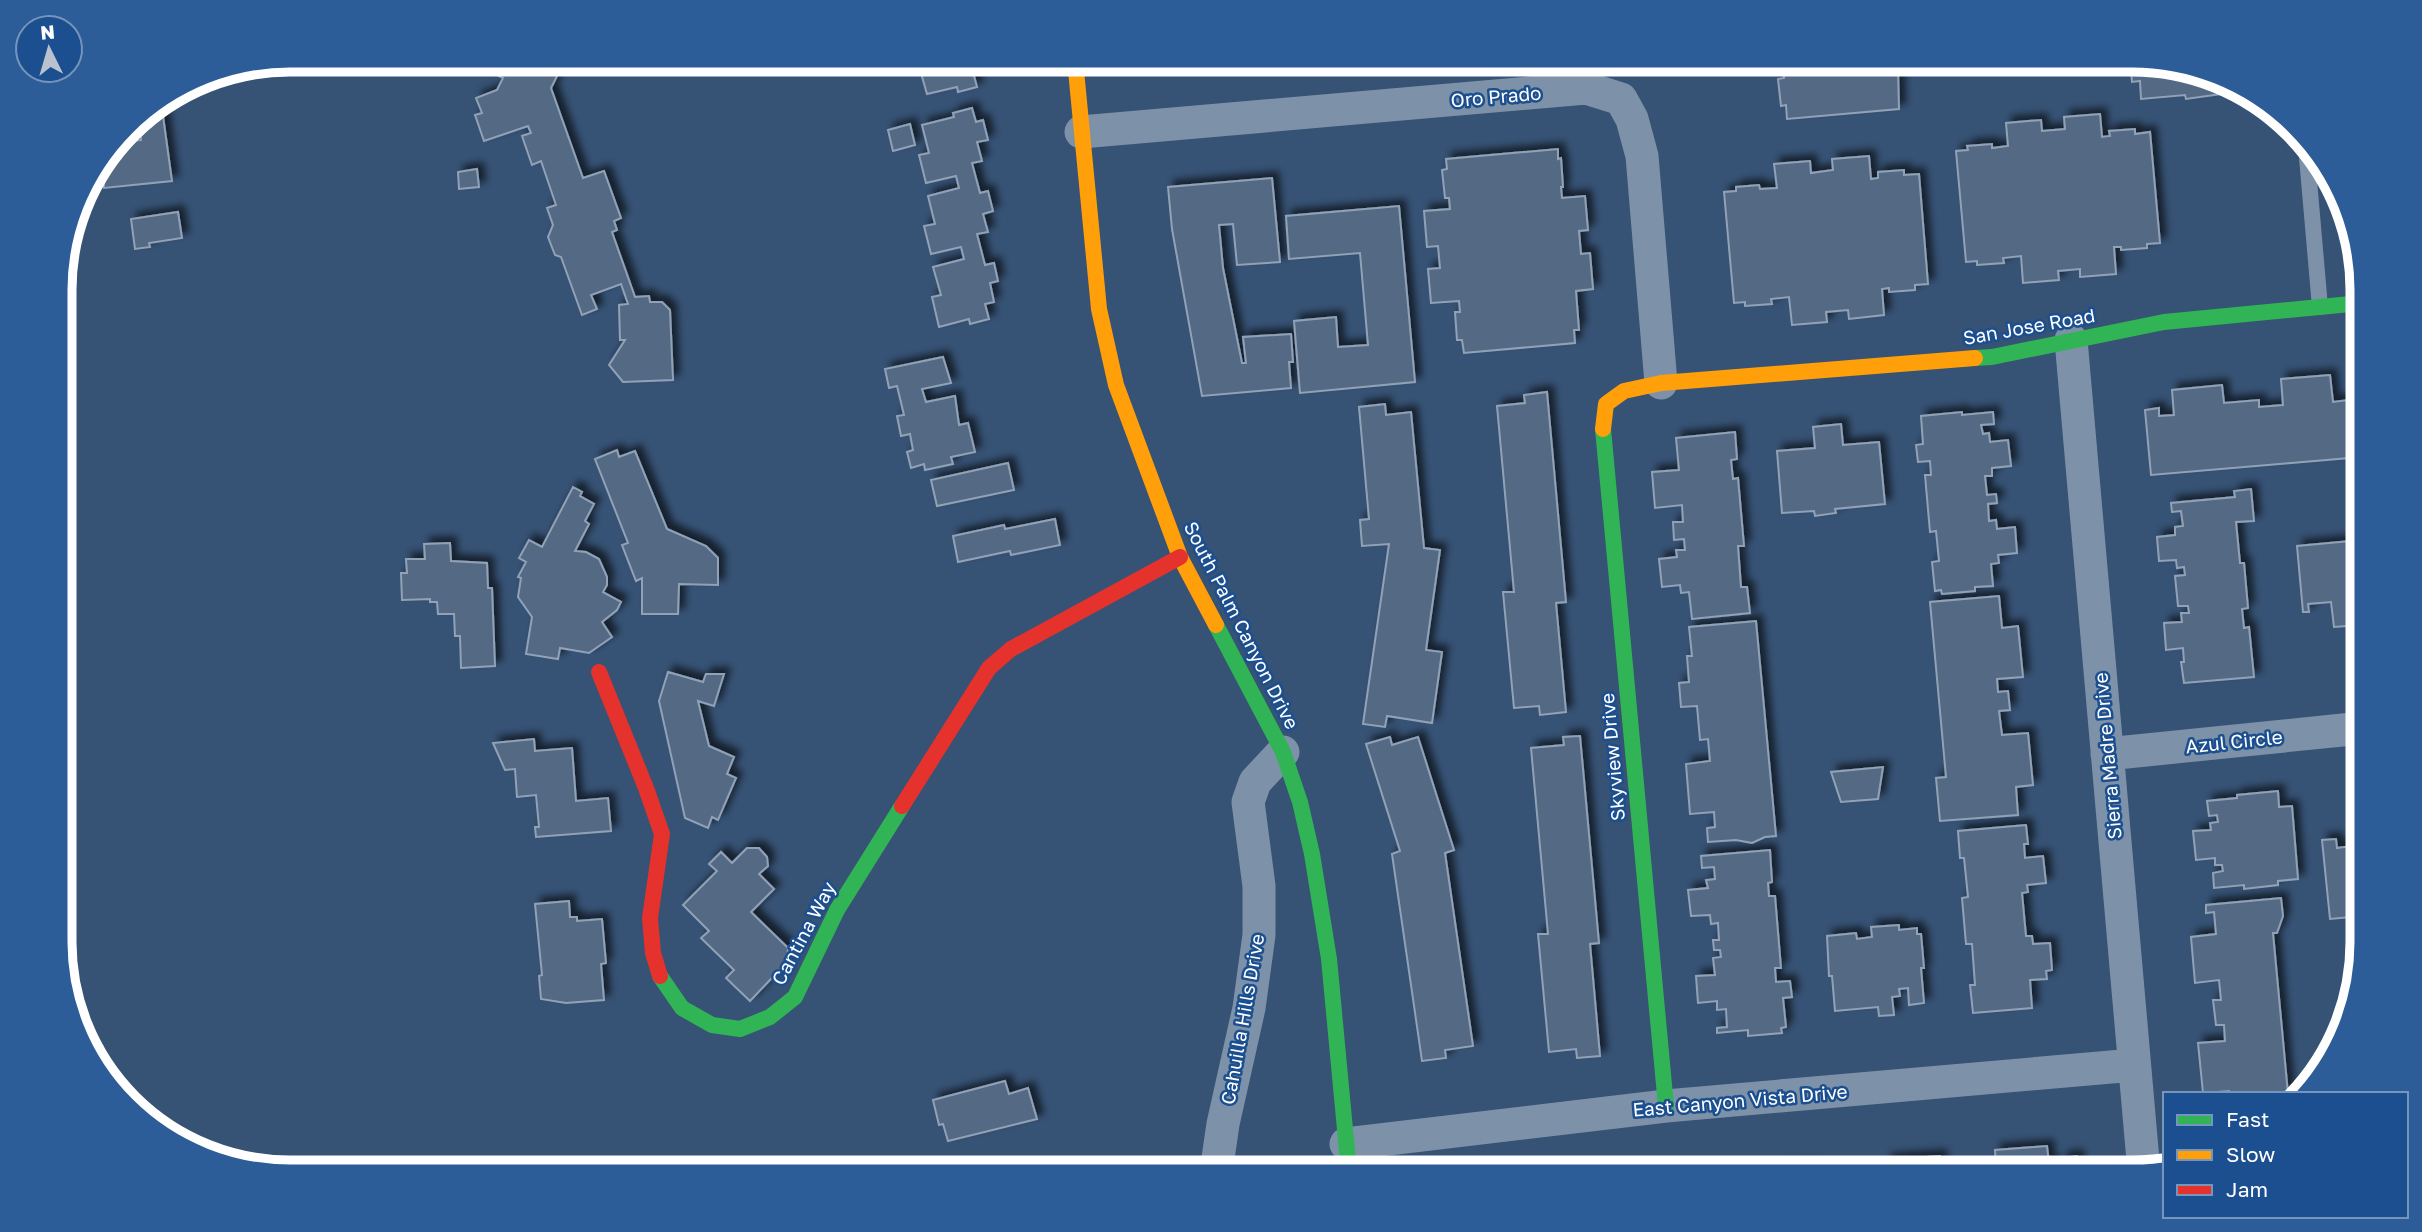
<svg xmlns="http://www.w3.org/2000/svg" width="2422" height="1232" font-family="'Golos Text',sans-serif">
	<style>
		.building { fill: #526984; stroke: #92a2b6; stroke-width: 2; filter: url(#shadow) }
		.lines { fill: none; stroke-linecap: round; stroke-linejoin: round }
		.lane { stroke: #7d92a8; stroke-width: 16 }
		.street { stroke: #7d92a8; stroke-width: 33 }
		.fast { stroke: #30b455; stroke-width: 16 }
		.slow { stroke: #ff9f0a; stroke-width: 16 }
		.jam { stroke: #e5322d; stroke-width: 16 }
		.labels { text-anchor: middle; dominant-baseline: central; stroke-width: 5; stroke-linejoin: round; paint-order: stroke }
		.street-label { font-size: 19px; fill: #fff; stroke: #1b4f8f }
		.rim { fill: none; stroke: #fff; stroke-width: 9 }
	</style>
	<defs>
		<filter id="shadow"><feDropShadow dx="6" dy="-6" stdDeviation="3.5" flood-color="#0009"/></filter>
	</defs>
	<rect width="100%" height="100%" fill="#365274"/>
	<path class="building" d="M499,60H565L551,88L583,178L604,171L621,218L614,221L617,230L612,232L635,297L649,296L650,302H662L670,310L673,380L623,382L609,365L625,340H620L619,305L628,304L621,284L591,295L597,309L582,315L561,257L555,255L548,237L553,225L547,208L556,205L541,161L532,165L522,136L531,133L528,126L484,141L475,115L482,113L476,98L497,90L503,78L493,73Z
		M927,60H979L982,70L973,72L977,87L958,92L957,87L927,94L919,66L928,63Z
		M1765,60H1895L1896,69H1898L1899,109L1787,119L1786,105L1781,106L1778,79L1784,78L1783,68L1766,69Z
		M2130,60L2234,83L2243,91L2186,99L2185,95L2141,99L2140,81L2132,82Z
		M972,108L976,122L983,120L988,140L977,142L982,161L972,163L980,193L988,191L993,211L983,214L988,232L977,234L985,265L994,263L998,281L990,283L994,302L985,304L989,319L970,324L969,319L939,327L932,297L941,295L933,267L964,259L961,247L931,254L924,226L935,224L928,196L959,188L956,176L926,183L919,155L929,153L922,125L954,117L953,113Z
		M2100,114L2102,137L2110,136L2109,131L2135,129V134L2150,132L2160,243L2147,244V248L2121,250V247H2114L2116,274L2080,277V269L2058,271L2059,280L2023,283L2021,256L2003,258L2004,263L1977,265V261L1966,262L1956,151L1968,150L1967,146L1992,144V148L2008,146L2006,123L2041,120L2042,131L2065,129L2064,117Z
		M163,116L172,181L104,188V161L119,142L141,140L140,123L153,122L152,117Z
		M910,124L915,145L893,151L888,130Z
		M1558,149V159L1561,158L1563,187H1561L1562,198L1585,196L1588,230L1579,231L1581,254L1590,253L1593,289L1576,291L1579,330H1574L1575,343L1464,353L1462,340H1457L1455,312H1460L1459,301L1431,303L1428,269L1440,268L1438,246L1427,247L1424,211L1450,209L1449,198H1445L1442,170L1447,169L1446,159Z
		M1869,156L1871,179L1878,178V172L1904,170V175L1919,174L1928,284L1915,285V290L1889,292V288L1882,289L1884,315L1849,319L1848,310L1826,312L1827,322L1792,325L1789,297L1771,299L1772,304L1745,306V302L1734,303L1724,192L1736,191V187L1759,185L1760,189L1777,188L1774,164L1810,161L1811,173L1833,170L1832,159Z
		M477,169L479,187L459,189L458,172Z
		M1272,178L1280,262L1237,265L1233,224L1219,225L1223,268L1242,363H1246L1243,337L1291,334L1293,362H1289L1291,388L1202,396L1172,229L1168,187Z
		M1399,206L1415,382L1300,393L1294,321L1336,317L1338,347L1368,345L1360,253L1289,259L1286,216Z
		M178,212L182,238L149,243L150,247L135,249L131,219Z
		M943,357L951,383L922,389L926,402L955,396L959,425L968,423L975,452L951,457L953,464L925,470L924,464L911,468L907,452L913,450L910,434L901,436L897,416L904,415L897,386L889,388L885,369Z
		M2330,375L2333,402L2349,400L2348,392L2361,391V457L2151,475L2145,410L2159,408V416L2174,415L2172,390L2222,385L2224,403L2259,400V407L2283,405L2281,379Z
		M1547,392L1566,602L1556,603L1566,712L1540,715L1539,706L1514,708L1503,592H1514L1497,406L1525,403L1524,395Z
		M1385,404L1386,415L1411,412L1424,548L1440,550L1426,650L1442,652L1432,723L1387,716L1385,727L1363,724L1389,544L1362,546L1360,520L1369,519L1359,407Z
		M1962,412V415L1993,412L1994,424L1981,425L1983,434L1989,433L1990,442L2008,440L2011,466L1992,468V476H1985L1987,495L1996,494L1997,503L1988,504L1989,521L1996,520L1997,529L2015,527L2017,553L1998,555L1999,563L1991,564L1993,586L1975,587V591L1942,594L1941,590L1935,591L1932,562L1939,561L1936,531L1930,532L1925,475H1931L1930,461L1918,462L1916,445L1923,444L1921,416Z
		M1841,424L1843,445L1879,442L1885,504L1835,509L1836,513L1815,516L1814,511L1782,513L1777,451L1815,448L1813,427Z
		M1735,432L1737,459L1731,460L1733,479L1738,478L1744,546H1738L1741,587H1747L1750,613L1692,619L1689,592L1681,593L1680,585L1662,587L1659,559L1677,557L1676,550H1685L1684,539L1674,540L1673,522H1683L1682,505L1655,508L1652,472L1679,470L1676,438Z
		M617,450L619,457L635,451L667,529L706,546L718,558V585L679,584L678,614H642V578L636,581L622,545L628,543L595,459Z
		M1008,463L1014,490L937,506L931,480Z
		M573,487L582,492L580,496L594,504L585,521L589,524L575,551L586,552L599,559L607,577V585L603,592L621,602L617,610L602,622L612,637L589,653L560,648L558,659L526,654L532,617L518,597L521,578L518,577L526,562L519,558L529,540L542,547Z
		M2251,489L2254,521L2236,522L2240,563H2244L2248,608L2242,609L2244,628L2249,627L2254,677L2184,683L2181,662H2184L2183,648L2166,650L2164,623L2182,622L2181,613H2189L2188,606H2178L2175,576L2185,575L2184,567L2177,568L2176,560L2159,561L2157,537L2175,535V527L2183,526L2181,511L2172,512L2171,503L2235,497L2234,491Z
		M1055,519L1060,545L1011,555L1010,551L958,562L953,536L1004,525L1005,529Z
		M2361,540L2362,625L2334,627L2331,602L2308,604L2309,612H2303L2297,546Z
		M450,543L451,561L487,563L488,588H492L495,666L461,668L460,636H455L454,614H438L437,602H430V599L402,600L401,573H407L406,559H425L424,544Z
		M1999,596L2002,628L2018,626L2023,677L1997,679L1998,692L2008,691L2010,710L1999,711L2002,735L2028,733L2033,785L2016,787L2018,815L1940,821L1936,778L1946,777L1930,602Z
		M1756,621L1776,836L1765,837L1752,843L1736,840L1708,842L1707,828L1715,827L1714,812L1690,814L1686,764L1710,761L1708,739L1700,740L1697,706L1681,707L1679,683L1689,682L1687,656H1692L1689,627Z
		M668,672L703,682L706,674H724L714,706L698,701L709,746L734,757L727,774L736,778L718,820L712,817L708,828L685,818L659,701Z
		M1580,736L1599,943L1590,944L1600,1056L1577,1058L1576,1049L1549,1052L1538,934H1548L1531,748L1564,745L1563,737Z
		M1390,737L1392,745L1418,737L1454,850L1445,853L1473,1046L1445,1050L1446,1058L1422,1061L1392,854L1400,851L1366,744Z
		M534,739L535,751L572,748L576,801L608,798L611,831L536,837L535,827H539L536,795L517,797L515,769L505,770L493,743Z
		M1883,767L1878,799L1841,802L1831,772Z
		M2278,791L2279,807L2292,806L2298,879L2278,881V885L2244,889V885L2214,888L2213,873L2223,871L2222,865H2215V858L2196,860L2193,831L2211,830L2210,823L2218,822L2217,815L2209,816L2207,801L2237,798V795Z
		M2362,819V916L2330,919L2322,840L2336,839L2337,848L2352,846L2350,820Z
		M2026,825L2028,844H2024L2025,858L2043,856L2046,883L2027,885L2028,892L2022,893L2026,936H2032L2033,944L2050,943L2052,970L2046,971L2047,979L2030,980L2032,1008L1973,1013L1970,985H1975L1972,944H1966L1962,898L1968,897L1964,858H1960L1958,831Z
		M747,848H759L767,857L768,866L759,874L774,889L751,912L788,948L787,962L750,1001L726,978L734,970L701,938L709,931L683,905L717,871L709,864L721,852L732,863Z
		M1770,850L1772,882L1768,883L1769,896H1775L1781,968H1775L1776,982L1790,981L1792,997L1783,998L1786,1027L1781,1028L1782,1033L1748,1036V1030L1717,1033V1028L1727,1027L1726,1009L1717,1010V1001L1698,1003L1696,976L1715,975L1713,958L1721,957L1720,950H1714L1713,940H1719L1718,923L1711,924L1710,915L1691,916L1688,890L1708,888L1706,880L1715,879L1714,867L1702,868L1701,856Z
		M2281,898L2283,916L2277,933H2273L2288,1094H2229V1091L2203,1093L2198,1043L2225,1041L2224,1025H2216L2213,1000H2221L2219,980L2195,983L2191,937L2216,934L2214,912L2206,913V905Z
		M569,901L570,917H577V921L602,919L606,963L601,964L604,1000L566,1003L541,999L539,976L542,975L535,904Z
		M1899,925V930L1917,928V934H1921L1924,968H1921L1924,1003L1909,1005L1908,988L1899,989L1900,996L1892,997L1894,1015L1879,1016L1878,1007L1835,1011L1832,976H1829L1827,936L1856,933L1857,939L1872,937L1871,927Z
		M1005,1081L1009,1094L1028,1088L1037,1119L948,1141L943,1124L939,1125L933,1100Z
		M2047,1146L2049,1163H2054V1169L2063,1168L2062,1158L2077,1156L2079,1172H1990V1169L1996,1168L1995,1150Z
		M1940,1156L1942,1172H1887L1886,1160Z
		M1811,1167V1172L1756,1171Z"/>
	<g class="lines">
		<path class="lane" d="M2306,146L2320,307"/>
		<path class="street" d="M1081,132L1586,88L1621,99L1632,119L1642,156L1661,383
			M2071,340L2144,1172
			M2107,754L2362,728
			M1346,1144L1666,1106L2134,1065
			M1216,1172L1223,1124L1249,1008L1259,935V886L1248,802L1255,782L1283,752"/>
		<path class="fast" d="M1975,358L1992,357L2164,322L2361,303
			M1603,429L1666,1106
			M1216,625L1283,752L1300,802L1312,854L1329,959L1349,1172
			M660,976L682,1008L712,1025L740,1029L770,1017L795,997L837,910L902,806"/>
		<path class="slow" d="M1075,60L1099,309L1116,385L1180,557L1216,625
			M1603,429L1606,404L1624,391L1661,383L1975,358"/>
		<path class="jam" d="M599,672L646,788L662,834L650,918L653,953L660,976
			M902,806L989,668L1011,649L1180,557"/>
	</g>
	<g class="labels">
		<g class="street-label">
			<text transform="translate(1496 96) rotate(-5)">Oro Prado</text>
			<text transform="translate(2029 326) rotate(-10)">San Jose Road</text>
			<text transform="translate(1242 625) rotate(63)">South Palm Canyon Drive</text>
			<text transform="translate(2234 741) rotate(-6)">Azul Circle</text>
			<text transform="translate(2107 756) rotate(-95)">Sierra Madre Drive</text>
			<text transform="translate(1612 757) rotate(-95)">Skyview Drive</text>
			<text transform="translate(803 933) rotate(-62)">Cantina Way</text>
			<text transform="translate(1242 1019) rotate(-80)">Cahuilla Hills Drive</text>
			<text transform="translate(1740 1100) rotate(-5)">East Canyon Vista Drive</text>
		</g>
	</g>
	<path d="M0 0H2422V1232H0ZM290 72H2132A218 218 0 0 1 2350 290V942A218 218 0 0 1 2132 1160H290A218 218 0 0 1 72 942V290A218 218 0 0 1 290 72Z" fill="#2d5d98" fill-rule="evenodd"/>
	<path class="rim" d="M290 72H2132A218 218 0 0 1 2350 290V942A218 218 0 0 1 2132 1160H290A218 218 0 0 1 72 942V290A218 218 0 0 1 290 72Z"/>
	<rect x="2163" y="1092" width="245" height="126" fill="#1b4f8f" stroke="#7695bc" stroke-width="2"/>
	<rect x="2177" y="1115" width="35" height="10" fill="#30b455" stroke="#7695bc" stroke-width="2"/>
	<text x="2226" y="1127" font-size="21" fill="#ffffff">Fast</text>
	<rect x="2177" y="1150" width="35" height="10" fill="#ff9f0a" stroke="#7695bc" stroke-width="2"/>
	<text x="2226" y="1162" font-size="21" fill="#ffffff">Slow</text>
	<rect x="2177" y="1185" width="35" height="10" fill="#e5322d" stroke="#7695bc" stroke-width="2"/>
	<text x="2226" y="1197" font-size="21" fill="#ffffff">Jam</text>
	<g transform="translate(49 49) rotate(355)"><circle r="33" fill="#1b4f8f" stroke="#7695bc" stroke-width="2"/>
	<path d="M0-5L12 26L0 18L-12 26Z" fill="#b9c2ce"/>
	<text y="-10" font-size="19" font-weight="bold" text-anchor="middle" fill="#ffffff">N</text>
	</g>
</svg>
